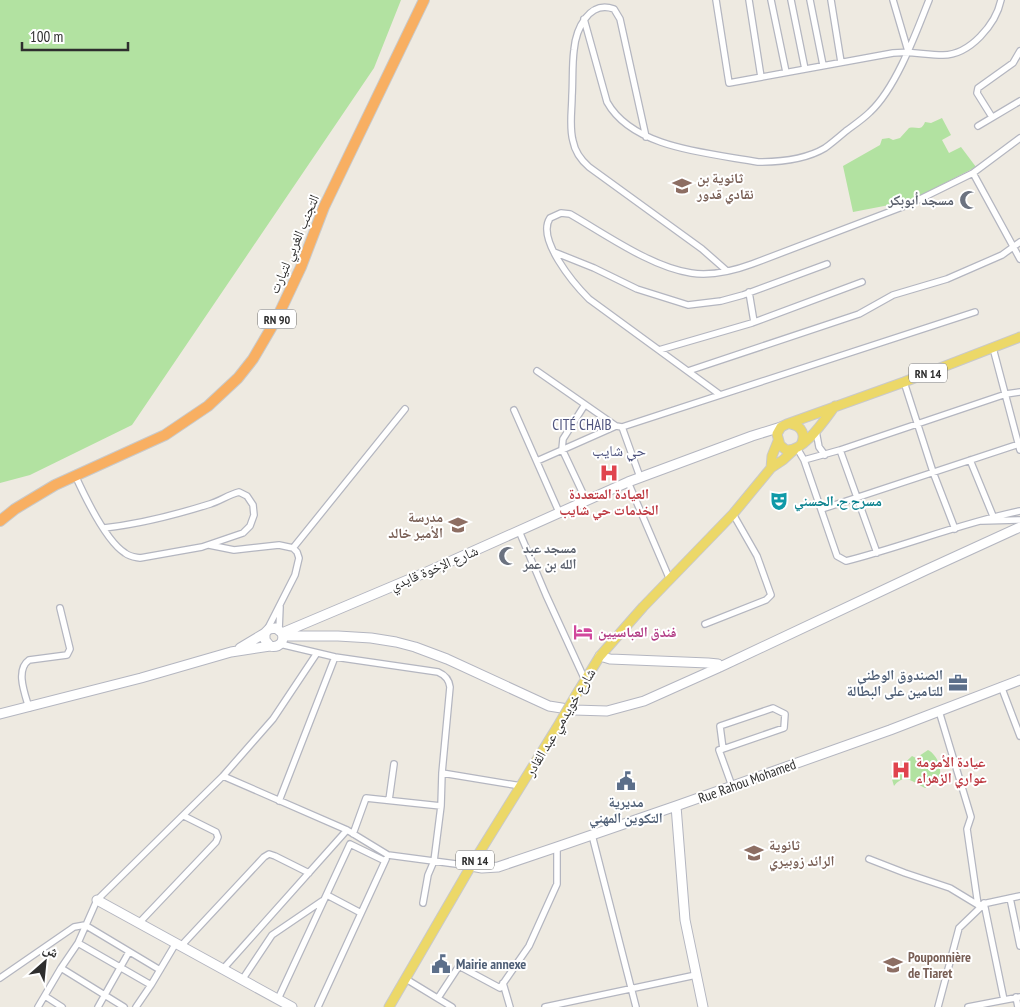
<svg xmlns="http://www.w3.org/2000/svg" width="1020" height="1007" font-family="'PT Sans Narrow','Noto Naskh Arabic',sans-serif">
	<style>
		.green { fill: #b2e2a1 }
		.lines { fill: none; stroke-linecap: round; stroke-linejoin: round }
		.street-casing { stroke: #b4b6c0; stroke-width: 8 }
		.secondary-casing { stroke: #b4b6c0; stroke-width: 11 }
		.primary-casing { stroke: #c9c9c9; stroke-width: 11 }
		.highway-casing { stroke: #c9c9c9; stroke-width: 12 }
		.street { stroke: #fff; stroke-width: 5.5 }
		.secondary { stroke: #fff; stroke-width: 9 }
		.primary { stroke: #ecd868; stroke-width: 9 }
		.highway { stroke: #f8af62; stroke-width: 10 }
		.primary-bridge-casing { stroke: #c9c9c9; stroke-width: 11; stroke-linecap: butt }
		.primary-bridge { stroke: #ecd868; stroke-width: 9 }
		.labels { text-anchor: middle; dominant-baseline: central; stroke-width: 4; stroke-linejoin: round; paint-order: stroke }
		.shield { fill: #fff; stroke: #6d6d6d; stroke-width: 1 }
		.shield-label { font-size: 12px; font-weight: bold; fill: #2e2e2e }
		.education-label { font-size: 14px; font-weight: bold; fill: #785e54; stroke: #fff; text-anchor: start }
		.worship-label { font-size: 14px; font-weight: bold; fill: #5b616d; stroke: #fff; text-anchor: end }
		.street-label { font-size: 14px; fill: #2e2e2e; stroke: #fff }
		.health-label { font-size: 14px; font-weight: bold; fill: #be3a42; stroke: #fff }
		.culture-label { font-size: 14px; font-weight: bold; fill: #0d838f; stroke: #fff; text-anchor: start }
		.hotel-label { font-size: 14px; font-weight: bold; fill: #b23c85; stroke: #fff; text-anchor: start }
		.service-label { font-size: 14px; font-weight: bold; fill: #4e5e75; stroke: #fff; text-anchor: end }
		.neighbourhood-label { font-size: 15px; fill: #4f547e; stroke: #fff }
	</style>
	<rect width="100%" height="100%" fill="#eeeae1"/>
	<path class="green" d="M0,0H401L374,68L132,425L30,475L0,483Z
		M942,118L951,135L942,140L949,153L961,147L976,167L910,201L853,212L843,166L880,145L882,139L889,138L893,140L900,138L909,128C917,126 921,132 925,122L931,123Z
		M928,750C938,755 945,773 936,782C933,785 928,787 925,788C913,782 904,773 894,786L891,776L912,756L916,758Z"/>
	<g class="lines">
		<g class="street-casing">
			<path id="street" d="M716,0L729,83L893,53C912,51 925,55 943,55C970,55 996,24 1001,0
				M749,0L761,77
				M771,0L786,72
				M791,0L805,69
				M810,0L823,65
				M831,0L841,62
				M893,0L908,51
				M584,19L607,102C633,149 710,153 758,162C780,162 805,160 825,148C832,143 839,137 846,131C854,125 863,119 870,112C896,88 916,33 929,0
				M992,117L977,93L978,88L1013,63L1020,51
				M978,126L1020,101
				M646,137L620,19L614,9C589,0 576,29 574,50C572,65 573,80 572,96C572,110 569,127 573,141C575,152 581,160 589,167L702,249L727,271
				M973,173L1020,259
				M554,252L594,268L637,289L688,305L721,301L743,295L827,264
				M749,292L754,322
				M993,348L1020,450
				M659,350L752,323L862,282
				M537,371L616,426
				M688,371L859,314L893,295L947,279L1002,255L1020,242
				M904,382L933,472L955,529
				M719,394L589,299C574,284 536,239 550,218L561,213L570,214C605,234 651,267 691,273C711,276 733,271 752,264L910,204L973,173L1020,138
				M584,406L563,439L562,449L586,500
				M514,410L559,512
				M622,427L640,477
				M816,431L819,447L825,455
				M797,448L804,460L837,556L846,561C905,546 961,523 1020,511
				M840,450L877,553
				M804,460L840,450L1006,394L1020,392
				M970,460L993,516
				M537,461L616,426L622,427L975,312
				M75,475C85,497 106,541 125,553C130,557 135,557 140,558L202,547L243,533L250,526L254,515L253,505L247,496L239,492C228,495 220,501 210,504C175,515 140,524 104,528
				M628,482L670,580
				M822,509L1019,444
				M982,521L1020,520
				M519,531L546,595L585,680
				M209,545L234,550L279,545L293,548L297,552L299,558L295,575L267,630
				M293,548L405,409
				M705,624L766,600L771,595L757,556L733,514
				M279,630L280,607
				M280,644L335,657L438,672C445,675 449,679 450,687L442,773L441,806L434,861L428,875L423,903
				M1001,686L1020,736
				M29,708C25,694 15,670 29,660L67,655L70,649L60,608
				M939,711L971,817L967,829L978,905
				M723,749L720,726L773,708L785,714L784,728L723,749L719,750L732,786
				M442,773L521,786
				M223,776L347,830L388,855L471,866
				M389,800L394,764
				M279,801L335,657
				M353,834L366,798L441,806
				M592,835L636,1007
				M869,859L905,873L950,888L978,905L1020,896
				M327,895L361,913
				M1010,898L1020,946
				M984,903L1004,1000
				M139,923L216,842L218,837L216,832L184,816
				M78,943L151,985
				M181,946L264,857L269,854L275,856L309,873
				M61,968L124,1007
				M223,969L347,830
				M0,978L74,927L85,925L160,970
				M406,979L452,1007
				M242,980L272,935L322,901
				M503,983L510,1007
				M45,996L62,1007
				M1016,997L1018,1007
				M438,998L459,966L500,988L529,946L557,884V847
				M278,999L350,844L385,861
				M38,1007L61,968L78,943L97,900L223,776L273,719L317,653
				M98,1007L129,952
				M136,1007L151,985L176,943
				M318,1007L386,859
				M545,1007L696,975
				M938,1007L959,928L983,905
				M968,1007L1020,997"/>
		</g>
		<g class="secondary-casing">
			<path id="secondary" d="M282,633L429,571L628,482L752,436L781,427
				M283,636H338L371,638L396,642L415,647L447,659L549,706L574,710L607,711L644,701L720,667L926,570L1020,527
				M240,648L265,633
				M600,656L610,659L708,663L718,664L720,667
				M0,714L141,678L231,652L270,646C279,648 285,642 282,633L276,628L269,629L265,633V640L270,646
				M676,806L685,920L703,1007
				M471,866L482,868L498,867L557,847L676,806L890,730L1020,680
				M97,900L292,1007"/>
		</g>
		<g class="primary-casing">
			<path id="primary" d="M835,406C825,419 804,452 786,450L780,445L777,434L781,427L787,424L904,382L1020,337
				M791,424C802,426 806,435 801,445
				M771,468L772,456L778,441
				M576,695L600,656L643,607L733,514L771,468L783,460L794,450
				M389,1007L471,866L556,729"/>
		</g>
		<g class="highway-casing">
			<path id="highway" d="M0,521L15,509L55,485L165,435L208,406L238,378L253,359L277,318L301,267L324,207L424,0"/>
		</g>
		<use href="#street" class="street"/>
		<use href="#secondary" class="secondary"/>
		<use href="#primary" class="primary"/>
		<use href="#highway" class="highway"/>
		<g class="primary-bridge-casing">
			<path id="primary-bridge" d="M556,729L576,695"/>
		</g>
		<use href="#primary-bridge" class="primary-bridge"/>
	</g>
	<defs>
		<g id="school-bare" transform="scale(1.5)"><path d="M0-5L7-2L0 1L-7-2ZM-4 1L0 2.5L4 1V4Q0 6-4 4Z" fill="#8d6e63" stroke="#fff" stroke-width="2.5" paint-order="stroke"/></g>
		<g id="mosque-bare" transform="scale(1.5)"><path d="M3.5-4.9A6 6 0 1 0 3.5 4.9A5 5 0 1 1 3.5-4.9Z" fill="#6b7280" stroke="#fff" stroke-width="2.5" paint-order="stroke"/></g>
		<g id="hospital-bare" transform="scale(1.5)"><path d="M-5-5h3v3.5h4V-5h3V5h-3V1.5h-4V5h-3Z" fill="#e0444e" stroke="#fff" stroke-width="2.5" paint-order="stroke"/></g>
		<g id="theatre-bare" transform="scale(1.5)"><path d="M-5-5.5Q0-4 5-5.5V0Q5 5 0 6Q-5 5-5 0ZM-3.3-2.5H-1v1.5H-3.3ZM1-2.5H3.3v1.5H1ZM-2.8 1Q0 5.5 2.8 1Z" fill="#0f9aa8" stroke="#fff" stroke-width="2.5" paint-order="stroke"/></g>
		<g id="hotel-bare" transform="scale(1.5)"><path d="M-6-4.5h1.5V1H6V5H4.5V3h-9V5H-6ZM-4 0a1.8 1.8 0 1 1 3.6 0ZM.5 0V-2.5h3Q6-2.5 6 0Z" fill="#d1479c" stroke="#fff" stroke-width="2.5" paint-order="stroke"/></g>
		<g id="office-bare" transform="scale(1.5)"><path d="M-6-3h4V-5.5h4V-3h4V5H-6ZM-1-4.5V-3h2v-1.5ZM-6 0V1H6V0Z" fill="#5c6f8a" stroke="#fff" stroke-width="2.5" paint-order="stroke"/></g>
		<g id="civic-bare" transform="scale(1.5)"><path d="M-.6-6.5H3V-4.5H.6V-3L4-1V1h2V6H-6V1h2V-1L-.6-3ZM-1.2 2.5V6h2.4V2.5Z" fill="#5c6f8a" stroke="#fff" stroke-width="2.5" paint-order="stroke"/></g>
	</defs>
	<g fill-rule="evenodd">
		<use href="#school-bare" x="682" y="186"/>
		<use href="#mosque-bare" x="969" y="200"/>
		<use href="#hospital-bare" x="609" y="473"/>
		<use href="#theatre-bare" x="779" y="501"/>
		<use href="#school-bare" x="458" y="525"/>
		<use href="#mosque-bare" x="508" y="556"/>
		<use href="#hotel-bare" x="583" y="632"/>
		<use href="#office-bare" x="958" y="683"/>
		<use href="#hospital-bare" x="901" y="770"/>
		<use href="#civic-bare" x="626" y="781"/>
		<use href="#school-bare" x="754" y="853"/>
		<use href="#civic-bare" x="441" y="964"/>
		<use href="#school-bare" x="893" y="965"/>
	</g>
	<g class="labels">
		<g class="shield">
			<rect x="258" y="309.5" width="38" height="19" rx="4"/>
			<rect x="909" y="363.5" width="38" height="19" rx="4"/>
			<rect x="456" y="850.5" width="38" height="19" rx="4"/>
		</g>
		<g class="shield-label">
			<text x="277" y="319">RN 90</text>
			<text x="928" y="373">RN 14</text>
			<text x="475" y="860">RN 14</text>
		</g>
		<g class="education-label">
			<text x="697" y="178">ثانوية بن<tspan x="697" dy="16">نقادي قدور</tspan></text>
			<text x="443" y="517" text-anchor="end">مدرسة<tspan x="443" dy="16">الأمير خالد</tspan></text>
			<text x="769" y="845">ثانوية<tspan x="769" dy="16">الرائد زوبيري</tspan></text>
			<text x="908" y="957">Pouponnière<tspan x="908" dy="16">de Tiaret</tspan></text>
		</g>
		<g class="worship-label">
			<text x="954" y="200">مسجد أبوبكر</text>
			<text x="523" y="548" text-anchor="start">مسجد عبد<tspan x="523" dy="16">الله بن عمر</tspan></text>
		</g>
		<g class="street-label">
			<text transform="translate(294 244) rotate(-67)">التجنب الغربي لتيارت</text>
			<text transform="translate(434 568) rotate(-23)">شارع الإخوة قايدي</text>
			<text transform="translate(560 722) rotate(-59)">شارع خويدمي عبد القادر</text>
			<text transform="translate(747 781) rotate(-20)">Rue Rahou Mohamed</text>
		</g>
		<g class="health-label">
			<text x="609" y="494">العيادة المتعددة<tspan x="609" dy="16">الخدمات حي شايب</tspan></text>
			<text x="916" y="762" text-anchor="start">عيادة الأمومة<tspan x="916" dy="16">عواري الزهراء</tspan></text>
		</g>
		<g class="culture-label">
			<text x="794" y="501">مسرح ح. الحسني</text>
		</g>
		<g class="hotel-label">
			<text x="598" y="632">فندق العباسيين</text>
		</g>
		<g class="service-label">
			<text x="943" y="675">الصندوق الوطني<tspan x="943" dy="16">للتامين على البطالة</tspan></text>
			<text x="626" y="802" text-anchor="middle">مديرية<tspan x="626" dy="16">التكوين المهني</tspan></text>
			<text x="456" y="964" text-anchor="start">Mairie annexe</text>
		</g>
		<g class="neighbourhood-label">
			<text x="582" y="424">CITÉ CHAIB</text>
			<text x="619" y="450">حي شايب</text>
		</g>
	</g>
	<g transform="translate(45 962) rotate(27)" stroke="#ffffff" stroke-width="4" paint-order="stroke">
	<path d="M0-4L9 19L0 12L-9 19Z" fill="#2e2e2e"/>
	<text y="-8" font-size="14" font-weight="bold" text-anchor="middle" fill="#2e2e2e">ش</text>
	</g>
	<path d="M22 42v8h106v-8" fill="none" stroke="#2e2e2e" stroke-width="2.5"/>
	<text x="30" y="42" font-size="15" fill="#2e2e2e" stroke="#ffffff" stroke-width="4" paint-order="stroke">100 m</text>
</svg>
